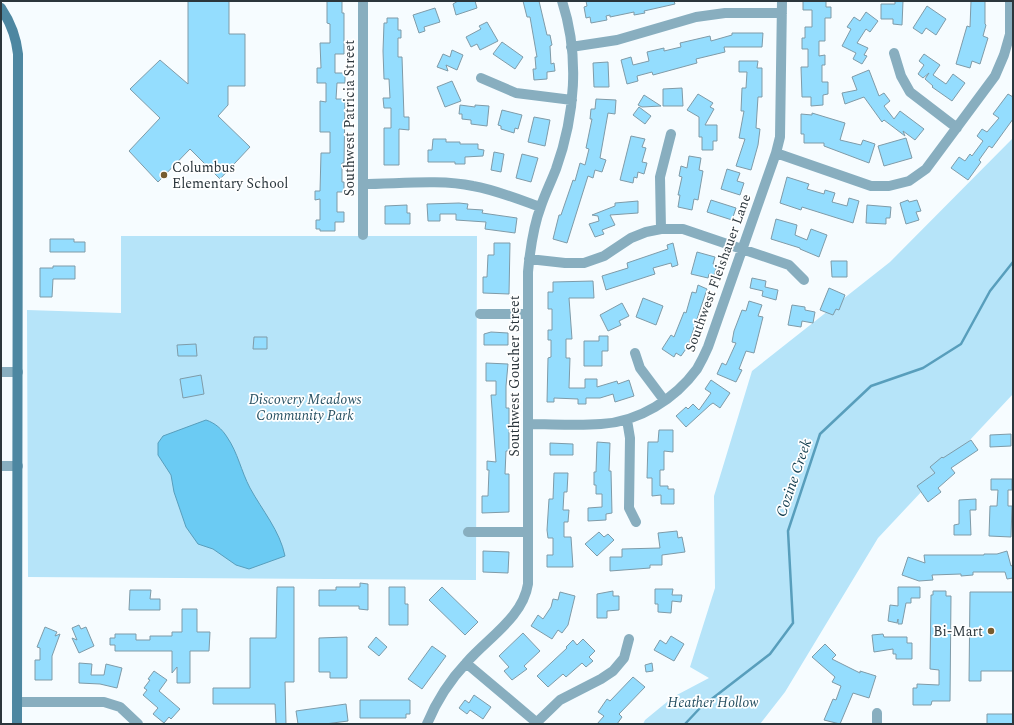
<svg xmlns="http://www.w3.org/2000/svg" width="1014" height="725" font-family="Spectral,serif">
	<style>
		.green { fill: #b6e4f9 }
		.water { fill: #6bcbf3; stroke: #589ebc }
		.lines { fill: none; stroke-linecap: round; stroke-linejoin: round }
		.stream { stroke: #589ebc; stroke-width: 2.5 }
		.building { fill: #94ddfe; stroke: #7f9ba8 }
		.minor { stroke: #88aebf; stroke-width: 10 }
		.secondary { stroke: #4d87a1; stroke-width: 10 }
		.poi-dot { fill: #775c2e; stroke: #fff; stroke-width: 1.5 }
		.labels { text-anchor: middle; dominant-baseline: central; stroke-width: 3.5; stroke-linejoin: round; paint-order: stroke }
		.street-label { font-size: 14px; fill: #2b363c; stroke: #fff }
		.poi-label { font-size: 14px; fill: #2b363c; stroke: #fff; text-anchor: start }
		.park-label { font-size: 14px; font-style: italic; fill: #285163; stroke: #fff }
		.water-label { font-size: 15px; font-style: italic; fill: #123d4e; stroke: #fff }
	</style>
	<rect width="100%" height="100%" fill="#f6fcff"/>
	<path class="green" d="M1013,138V394L878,538L785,692L760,724H643L645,720L673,697L709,678L690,667L715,588L714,496L752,371L890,262Z
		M121,236H477L476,580L28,577L27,310L121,313Z"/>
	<path class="water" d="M206,420C215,423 222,429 227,437C238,453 241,471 250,488C262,510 280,531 285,556L249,569L236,565L213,549L198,544L186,527L174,492L171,475L158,455V443L163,436Z"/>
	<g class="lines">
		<path class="stream" d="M685,724L700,708L770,654L793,623L788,531L820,434L871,386L923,368L961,344L990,291L1013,262"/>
	</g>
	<path class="building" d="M188,1H229V34H245V86H228V105L218,116L250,147L220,179L190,149L158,182L129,151L160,118L130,89L160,60L188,84Z
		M327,1H342V13H344V54H335V73H345V83H337L336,99H345L344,163H342V182H344V192H337V212H344V222H335V231H320V229H316V220H320V199L315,200V191H320L321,153H330V132H320V101L326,102V83H317V68H321L320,43H330V24L327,23Z
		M458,1H475L477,8L456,15L453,4Z
		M523,1H539L547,35H550L552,45L550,46L551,64L554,63L555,71L547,72V79L534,80L533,69H536L535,57H537L530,17H527Z
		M586,1H674L675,4L644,11L645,13L634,15V12L610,17V15L606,16L607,20L591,23L590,17L586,18L584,7L587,6Z
		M803,1H826V7H831V18H825V41H819V56L825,55V65H822V82H828V94L823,95V105L811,106V97H802L801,67H808V49H802V38H805V27H812V10H803Z
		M895,1H903L902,25L893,24V19H881V4H895Z
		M971,1H985V24L986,25L983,36L988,38L980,64L972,61L970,68L956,64L967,26L970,27Z
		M927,6L946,19L936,35L926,28L922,34L913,28Z
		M435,8L440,22L424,27L425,31L419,33L413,15Z
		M866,12L878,21L870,32L866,29L857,43L868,48L864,55L867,56L862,64L853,59L856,53L842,46L851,29L847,27L854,17L860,21Z
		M387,18H398V30H401V38H398V57H402L404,117H409V130L399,129V165H384V128H391V108H384L383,98H390L389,79H384L383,51L384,23H387Z
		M487,22L498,41L480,50L477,44L471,47L466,37L481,29L479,26Z
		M732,33H763L762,47H724L725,52L696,59L697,63L653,75L652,72L637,76L638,81L627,84L621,60L631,57L633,65L649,61L647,52L664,48V51L681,47L680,43L710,36L711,41L732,35Z
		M502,42L523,57L515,69L493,54Z
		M452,50L463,55L457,70L446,65L448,71L437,67L443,54L450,57Z
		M924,54L940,65L933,75L946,84L953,74L965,83L952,101L932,87L933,86L925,79L929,73L923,78L918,74L924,65L919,61Z
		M739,61H758L757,68H762V97H758L756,128L760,129L758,145L751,170L736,166L745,139L739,138L744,111H741L742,88H746L747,72H739Z
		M608,62L609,87H594L593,63Z
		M869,70L879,96L884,93L890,101L884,106L894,119L900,111L924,129L915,140L903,131L905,136L884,120L882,122L864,97L845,104L842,93L857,90L852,77Z
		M452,81L461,101L445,107L437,87Z
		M682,88L683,106H663V89Z
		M698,94L713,103L710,107L714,109L705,125H717V141H713V150H702V137H699V117L687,110Z
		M1008,94L1013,97V119L992,148L989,146L979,160L981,162L968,180L951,168L959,157L965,161L970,154L972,156L983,141L977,136L982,129L987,132L999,118L993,114Z
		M644,95L661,106L642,107L638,105Z
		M596,99L616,100L615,114L608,113L600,158L606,160L602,172L595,170L593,178L588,176L567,243L553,239L559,215H561L573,180L575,181L580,163L585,165L589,149L586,148L592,119H590L591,109H595Z
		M460,105L475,107V105L489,106L487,126L471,124V120L462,119V114H459Z
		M639,107L651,116L645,124L633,115Z
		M502,110L522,115L518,129L515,128L514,133L501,129V126L498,125Z
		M812,113L845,123L840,140L861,145L863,140L875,144L869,163L824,146V143H804V134H801V114L812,115Z
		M534,117L550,120L545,146L528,142Z
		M631,136L645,139L642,147L646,148L642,162L647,163L644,174L638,172L637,178L634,177L633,183L620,180Z
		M906,138L912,158L884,166L878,146Z
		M433,139H446V142H460V144H478V149L484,150L483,156L465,157V164H455V162H428V150H432Z
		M494,152L504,154L501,172L491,170Z
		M522,154L538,158L531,182L516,178Z
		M689,156L701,158L699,170L703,171L698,200L694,199L692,210L678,207L680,195H678L682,177L679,176L681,166L687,168Z
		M727,169L740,173L737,181L744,183L740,195L721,189Z
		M787,177L809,184L807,189L824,194L825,190L835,193L832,202L847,206L849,198L859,201L853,223L802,207L801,210L780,203Z
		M711,200L736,208L732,220L707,212Z
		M908,200L909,202L917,200L921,211L916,212L919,220L906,224L900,203Z
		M638,201V213L610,215L615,225L602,230L604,234L595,237L589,224L599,221L598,216L592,215L615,206V203Z
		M459,203L468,204L467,209L483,210L482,213L517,218L515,233L485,229L486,222L456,220V214H440V221H428L427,204Z
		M407,205V213H410V224H385V206Z
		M867,205L891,207L890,218H886V224L866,223Z
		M776,219L797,225L795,235L807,240L811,229L827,235L819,257L800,249V248L771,239Z
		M50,239H74V242H85V252H50Z
		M494,243H510L509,294L483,293V277H487L488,255H494Z
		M673,243L678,265L672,267L671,263L653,268L655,274L606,290L602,276L628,268L627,263L668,249L667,245Z
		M697,252L715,257L713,264L717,265L714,275L709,274L708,278L691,274Z
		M831,261H847V277H832Z
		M53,266H75V279H53L52,297H40V268H53Z
		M752,278L766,281L765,287L778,290L776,300L762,296L763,291L750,288Z
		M593,281L594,298H569L572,339H566V358H570L569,388H585V379H597V387L617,381L618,384L629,380L634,396L615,402L613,394L600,398H586V404H578V399L554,398V402H547L548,358L551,357V340H548V330H552V309H548V292H553V282Z
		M698,285L707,289L688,346L681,356L676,353L674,357L662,349L671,335L674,337L684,312L686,313L692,292L696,293Z
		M829,288L845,295L839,310L836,309L833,315L820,310Z
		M643,298L663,306L656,325L636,317Z
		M749,301L762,305L758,316L763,317L754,353L746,351L739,369L742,370L736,382L717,374L722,363L726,365L736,343L732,342L734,331L742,310L746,311Z
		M622,303L629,316L619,321L621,325L608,331L600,315Z
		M792,305L805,307V310L815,312L813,323L802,321L801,327L788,325Z
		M491,332L508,333V345H484V334Z
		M599,336H608V351H602V366H584V341H599Z
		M254,337H267V349H253Z
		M196,344L197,356H178L177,345Z
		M486,363L508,364L506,386V408H509V451H506L505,474H509V512L482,513V496H488L489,470H487V461L496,462L491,395H496V381H486Z
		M201,375L204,394L183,398L180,379Z
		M711,380L730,393L720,408L713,403L710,405L686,427L676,416L686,407L688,409L693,404L699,410L711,393L705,389Z
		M659,430H673V452L664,451V470H660V486H668V489H674V504H661V495L652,496V478H647L648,442H658Z
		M1011,434V446L990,447V435Z
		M971,440L978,450L951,468L955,473L938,488L941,492L928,502L917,486L935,473L930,467L942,457L943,458Z
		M597,442L610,443L609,471H611L612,513L606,514V520L588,521V508L602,507V494H596V485H594V472H596Z
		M550,443L573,444V455H550Z
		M554,473H568L567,492H564L563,510H569L568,522H564V537H571L573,567H547V555H553V538H548L547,530L549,499H553Z
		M991,479H1012V490H1008V506H1012L1011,537L989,536L990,506H997L998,490H991Z
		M976,499V510H970L971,535H954V525L959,524V500Z
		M677,531L678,538L682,537L685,552L662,555V565H650V568L610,571V557H622V549L660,548L658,533Z
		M599,532L604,537L608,534L614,540L597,556L585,544Z
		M483,551L509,552L508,573L483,572Z
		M1007,551L1011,566L1013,565V578L1007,579L1005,572H973V575L961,576V574L932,575L933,580L919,581L902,575L908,557L925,563L924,555H984V554H997Z
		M360,583L368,584V610L359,609V606H319V590H336V587H360Z
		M277,587H294V682H285L286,724H276L275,704H213V688H250V638H276Z
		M389,587H405V604H408V625H389Z
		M442,587L478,622L465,635L429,600Z
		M898,587H920V598H911V603H906L902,624H898V619L897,623L888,621L890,605L898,606Z
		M655,589H673L672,595H682L681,602L672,601L671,613L658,612V604H655Z
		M130,590H151L150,599H160V610H129Z
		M613,591V596H619V610L607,611V618H597V594Z
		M933,591H946V596H951L950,701H932L931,705H913V688H917V684L939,685V670L930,669L931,595H933Z
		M560,592L575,596L568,625L562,633L558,630L552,639L531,626L538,615L543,619L551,607L553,599L558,600Z
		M970,592H1013V671H981V681H969Z
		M182,609H197V632H210L209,651H190V683H177V667L172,673V651H115V645H110V638H115V634H136V640H150V636H172V632H182Z
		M79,625L81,629L86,627L94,646L79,653L72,638L77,640L72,628Z
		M45,627L57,632L55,636L60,634L52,656V680H35V660H40V648L37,647Z
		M523,633L540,651L524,666L527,669L512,680L504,671L509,667L499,656Z
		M883,634L884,637H907V643H912V659H896V654H893V649L874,652L872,635Z
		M671,636L684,644L674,661L654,650L660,640L666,644Z
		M347,637V678H330V672H319V638Z
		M376,637L387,647L379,656L368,647Z
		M583,639L595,651L589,657L593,661L586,667L582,663L566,677L563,674L548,687L537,676L567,648L566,647L573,640L577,645Z
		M825,644L836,655L832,659L860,673V671L876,676L869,698L853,693L840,724L824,720L833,699L836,700L841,686L832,682L835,677L812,657Z
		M432,646L446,656L422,689L408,679Z
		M79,663L92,664L91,675H104L106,664L122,668L117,688L100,684L79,683Z
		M652,663L653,671L646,672L645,665Z
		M154,671L167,680L159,691L180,709L171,719L169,717L164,723L153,714L158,708L143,695L147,690L144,688L150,680L148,679Z
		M633,677L645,687L619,714L622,717L617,724H597L604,716L598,712L607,699L610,701Z
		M474,695L491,707L483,719L470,710L467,714L459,708L465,700L469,703Z
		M360,700H410V714H406V718H360Z
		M346,704L348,721L325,724H298L296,711Z
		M987,714H1013V724H987Z"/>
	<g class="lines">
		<path class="minor" d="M363,1V235
			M571,47L617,40L696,17L725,13H782
			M894,53L901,76L910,92L957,128
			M481,78L516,93L572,100
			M776,153L871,186H889L909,181L926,169L995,76L1004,55L1010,34V1
			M363,184C397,184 440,179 473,186C496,190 518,199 540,207
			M661,229L660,177L671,134
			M529,259L565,263H584L604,256L631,238L646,232L661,229H683L789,265L804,280
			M480,314H528
			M635,353L640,368L664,400
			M1,372H18
			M627,420L630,438L629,508L636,522
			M528,424C552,424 577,426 601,424C639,422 675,399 697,369C701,362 705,354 708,347L776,153L780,137L782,1
			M1,466H18
			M468,532H527
			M466,663L536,722
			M17,702H104L120,707L138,724
			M877,713V724
			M427,724C436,702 451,679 467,662C488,638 523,617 528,584V272C530,250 533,227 541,206C545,194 551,182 556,169C575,116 580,56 562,1
			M535,724L560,700L601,679L613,671L624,658L629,639"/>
		<path class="secondary" d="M1,8C11,23 16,36 18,54L17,724"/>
	</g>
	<g class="poi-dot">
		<circle cx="164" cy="175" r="4"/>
		<circle cx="991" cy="631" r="4"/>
	</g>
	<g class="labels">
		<g class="street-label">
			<text transform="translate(349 118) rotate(-90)">Southwest Patricia Street</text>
			<text transform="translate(718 273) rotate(-70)">Southwest Fleishauer Lane</text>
			<text transform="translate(514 376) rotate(-90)">Southwest Goucher Street</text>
		</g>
		<g class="poi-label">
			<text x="172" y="167">Columbus<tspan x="172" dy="16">Elementary School</tspan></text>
			<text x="983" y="631" text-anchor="end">Bi-Mart</text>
		</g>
		<g class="park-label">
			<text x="305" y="399">Discovery Meadows<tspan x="305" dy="16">Community Park</tspan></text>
			<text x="713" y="702">Heather Hollow</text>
		</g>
		<g class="water-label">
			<text transform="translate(794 478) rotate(-71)">Cozine Creek</text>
		</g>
	</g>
	<rect width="1014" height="725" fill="none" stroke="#2b363c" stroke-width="4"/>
</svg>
